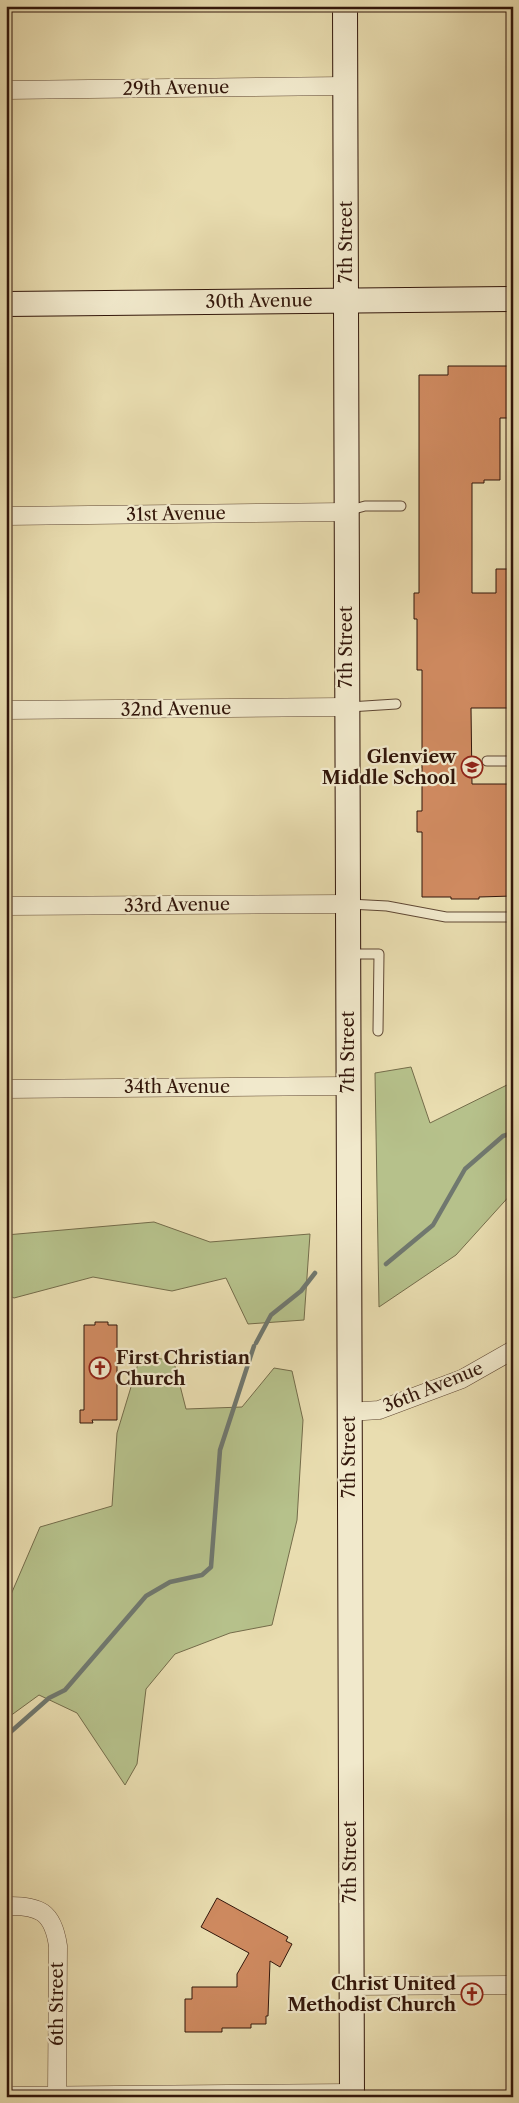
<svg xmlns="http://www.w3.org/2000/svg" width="519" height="2103" font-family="'Libre Caslon Text',serif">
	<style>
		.green { fill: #b6c18b; stroke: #746c4a }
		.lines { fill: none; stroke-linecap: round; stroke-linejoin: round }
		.stream { stroke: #70786f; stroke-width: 4.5 }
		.building { fill: #cf8a60; stroke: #32160a }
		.lane-casing { stroke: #604834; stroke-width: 11 }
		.street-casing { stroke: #604834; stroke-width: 19 }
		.secondary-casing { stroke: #32160a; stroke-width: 26 }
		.lane { stroke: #f1e9cc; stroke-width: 9 }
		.street { stroke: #f1e9cc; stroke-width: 18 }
		.secondary { stroke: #f1e9cc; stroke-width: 24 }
		.labels { text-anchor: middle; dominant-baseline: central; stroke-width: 4.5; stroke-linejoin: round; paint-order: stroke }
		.street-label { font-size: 18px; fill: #32160a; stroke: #f1e9cc }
		.poi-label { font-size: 18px; font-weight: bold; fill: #32160a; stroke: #f1e9cc; text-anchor: end }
	</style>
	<rect width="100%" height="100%" fill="#e9ddb0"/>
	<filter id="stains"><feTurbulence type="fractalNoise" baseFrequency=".004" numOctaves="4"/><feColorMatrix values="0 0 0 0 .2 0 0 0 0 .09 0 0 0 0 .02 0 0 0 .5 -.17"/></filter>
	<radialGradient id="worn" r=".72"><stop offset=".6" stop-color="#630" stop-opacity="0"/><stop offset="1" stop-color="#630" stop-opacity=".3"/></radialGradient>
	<path class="green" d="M411,1067L430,1123L513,1082V1192L456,1255L379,1307L375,1073Z
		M154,1222L210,1242L310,1234L304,1320L248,1324L226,1278L172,1291L93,1277L14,1298L6,1294V1235Z
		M141,1354L174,1362L186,1409L242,1407L274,1368L292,1371L303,1420L297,1520L272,1625L230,1633L175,1654L146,1689L137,1764L125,1785L77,1713L39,1695L6,1719V1606L40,1527L112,1506L117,1433Z"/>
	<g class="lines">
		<path class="stream" d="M386,1264L433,1225L465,1169L503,1136L513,1133
			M256,1343L271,1315L301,1291L315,1273
			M6,1736L49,1698L65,1690L146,1596L170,1582L202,1575L211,1567L220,1450L254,1346"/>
	</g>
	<path class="building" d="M448,366H513V418H500V480H484V483H472V593H496V569H513V708H471L472,784H513V896L479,897V899H451V897H422V832H417V811H422V670H417V619H414V593H419V375H448Z
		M95,1322H108V1325H117V1420H92L93,1423H80V1410H84V1325H95Z
		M217,1898L288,1937L286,1941L292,1944L280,1967L270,1961L268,2016H266V2024H251V2028H222V2032H185V1999H192V1987H237V1974L249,1953L201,1927Z"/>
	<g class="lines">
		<g class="lane-casing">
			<path id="lane" d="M347,511L365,506H401
				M349,707L396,704
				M487,761H513
				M349,904L387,906L446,917H513
				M348,954H379L378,1031"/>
		</g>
		<g class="street-casing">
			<path id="street" d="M6,90L345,86
				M6,516L346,512
				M6,710L346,707
				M6,906L347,904
				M6,1089L349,1086
				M349,1412L379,1410L462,1379L513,1350
				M6,1906C40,1905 53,1912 58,1946L57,2096
				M350,1986L513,1985
				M6,2096L352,2093"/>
		</g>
		<g class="secondary-casing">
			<path id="secondary" d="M345,6L352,2097
				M6,304L513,299"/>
		</g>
		<use href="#lane" class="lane"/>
		<use href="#street" class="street"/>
		<use href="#secondary" class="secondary"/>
	</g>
	<defs>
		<g id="school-ring" transform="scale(1.125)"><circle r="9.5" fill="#f1e9cc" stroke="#8f2418" stroke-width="1.5"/><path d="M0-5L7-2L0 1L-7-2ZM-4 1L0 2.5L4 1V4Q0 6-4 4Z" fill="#8f2418"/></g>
		<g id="church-ring" transform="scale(1.125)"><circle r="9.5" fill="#f1e9cc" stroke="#8f2418" stroke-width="1.5"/><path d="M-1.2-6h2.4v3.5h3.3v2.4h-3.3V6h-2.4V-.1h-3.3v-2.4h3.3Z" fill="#8f2418"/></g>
	</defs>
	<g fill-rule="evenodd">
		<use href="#school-ring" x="472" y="767"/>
		<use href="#church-ring" x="100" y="1368"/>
		<use href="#church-ring" x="472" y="1994"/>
	</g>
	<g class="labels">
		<g class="street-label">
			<text transform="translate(176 88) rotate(-1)">29th Avenue</text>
			<text transform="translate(346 242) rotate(-90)">7th Street</text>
			<text transform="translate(259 301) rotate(-1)">30th Avenue</text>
			<text transform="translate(176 514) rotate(-1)">31st Avenue</text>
			<text transform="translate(346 647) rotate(-90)">7th Street</text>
			<text transform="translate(176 709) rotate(-1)">32nd Avenue</text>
			<text transform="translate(177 905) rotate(-1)">33rd Avenue</text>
			<text transform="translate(348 1052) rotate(-90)">7th Street</text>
			<text x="177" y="1087">34th Avenue</text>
			<text transform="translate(433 1387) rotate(-22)">36th Avenue</text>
			<text transform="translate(349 1457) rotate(-90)">7th Street</text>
			<text transform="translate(350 1862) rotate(-90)">7th Street</text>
			<text transform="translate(57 2004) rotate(-90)">6th Street</text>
		</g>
		<g class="poi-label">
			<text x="456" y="757">Glenview<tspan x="456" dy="21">Middle School</tspan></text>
			<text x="116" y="1358" text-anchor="start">First Christian<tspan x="116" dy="21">Church</tspan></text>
			<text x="456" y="1984">Christ United<tspan x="456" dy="21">Methodist Church</tspan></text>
		</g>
	</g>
	<rect width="519" height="2103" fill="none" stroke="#e9ddb0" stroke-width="25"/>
	<rect x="8" y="8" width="504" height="2088" fill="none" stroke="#32160a" stroke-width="2.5"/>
	<rect x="12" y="12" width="494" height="2078" fill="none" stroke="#32160a"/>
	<rect width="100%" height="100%" filter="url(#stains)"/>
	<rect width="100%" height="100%" fill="url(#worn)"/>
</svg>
